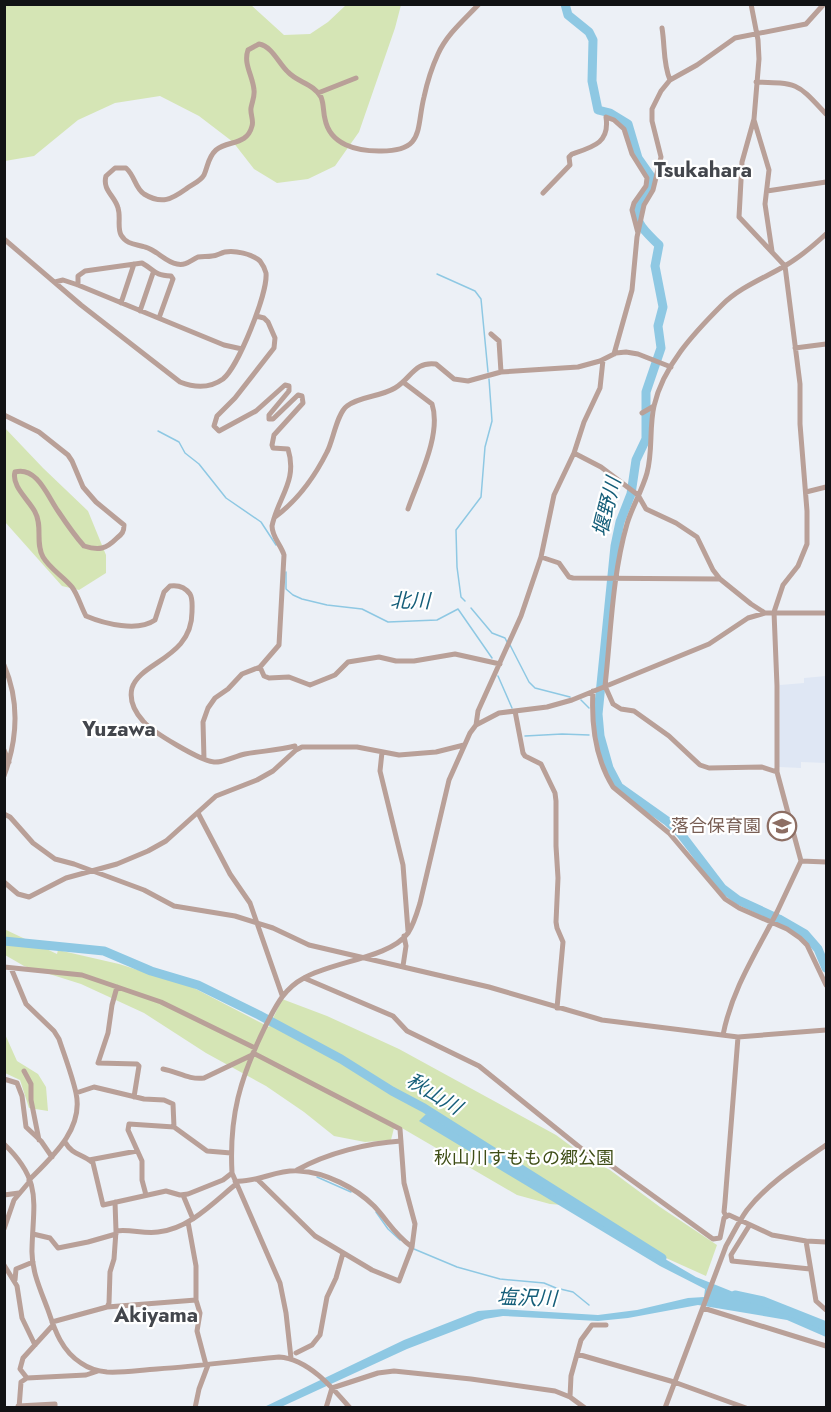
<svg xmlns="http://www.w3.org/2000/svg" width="831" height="1412" font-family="Jost,'Noto Sans JP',sans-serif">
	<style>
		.built { fill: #dfe7f4 }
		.green { fill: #d5e5b5 }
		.water { fill: #8ec8e3 }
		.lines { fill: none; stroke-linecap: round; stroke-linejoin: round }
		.stream { stroke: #8ec8e3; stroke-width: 1.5 }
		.river { stroke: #8ec8e3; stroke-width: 9 }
		.minor { stroke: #b9a098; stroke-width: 5 }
		.labels { text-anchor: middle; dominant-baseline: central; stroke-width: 4.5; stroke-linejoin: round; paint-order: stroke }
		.education-label { font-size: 18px; fill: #785e54; stroke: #fff; text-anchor: end }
		.park-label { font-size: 18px; fill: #3f4e17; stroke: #fff }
		.water-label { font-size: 20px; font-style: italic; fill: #155e79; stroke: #fff }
		.quarter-label { font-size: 21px; font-weight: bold; fill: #43464c; stroke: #fff }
	</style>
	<rect width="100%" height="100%" fill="#ecf0f6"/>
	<path class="built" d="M826,676V763L801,762V768L779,767L780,685L804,683V678Z"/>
	<path class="green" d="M5,5H251L284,35L310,34L328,22L346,5H401L395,28L359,132L335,166L308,179L277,183L254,169L233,142L199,116L160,96L115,103L78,120L34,156L5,161Z
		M4,427L43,468L88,511L106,555V573L79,590L62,586L5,522Z
		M4,929L57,954L58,950L119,964L192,987L269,1027L282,999L327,1016L399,1049L556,1135L587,1158L610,1170L660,1207L717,1245L706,1276L666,1258L587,1207L550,1204L517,1195L395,1124L391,1140L365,1142L334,1136L304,1112L266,1086L206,1053L144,1013L81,984L24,966L5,955Z
		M4,1032L17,1061L38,1074L46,1087L48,1111L29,1108L20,1080L5,1073Z"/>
	<path class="water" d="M426,1114L622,1234L696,1277L826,1329V1337L787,1320L698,1305L628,1318L598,1321L503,1316L485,1319L407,1349L281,1407L262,1408L404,1340L478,1311L502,1309L598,1315L637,1310L688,1298L704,1297L705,1289L660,1266L419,1121Z"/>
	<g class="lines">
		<path class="stream" d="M437,274L475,291L481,299L488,372
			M158,431L179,442L185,453L199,464L226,498L261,522L276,545
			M286,572V589L293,595L302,599L327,605L362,609L388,622L437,620L458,609L492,658
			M465,601L461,597L457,567L456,530L481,497L485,447L492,421L489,379
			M471,608L492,633L505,638L507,642
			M510,645L529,682L535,688L570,697
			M498,676L512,708
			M581,700L589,708
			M595,717L598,720
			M525,736L562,734L589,735
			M317,1177L351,1192
			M376,1212L388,1229L400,1240
			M414,1249L457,1267L500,1279L544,1283L556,1288L573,1292L589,1305"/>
		<path class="river" d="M565,4L568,15L589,32L593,40L592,81L598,110L610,113L628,124L638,158L652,178C650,186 646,193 641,200C629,220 646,232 659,245L655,266L663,307L658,326L661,348L646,392V439L636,460L631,494L620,522L615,546L598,714L600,736L609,768L619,787L667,821L680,833L722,888L738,900L779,919L805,934L818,949L826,968
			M4,941L104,951L151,971L198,985L259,1015L341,1059L392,1091L424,1108L662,1258
			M735,1295L763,1301L826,1326"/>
		<path class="minor" d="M662,28C665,46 663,64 670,80
			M756,82C799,83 797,83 826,114
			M318,93L356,78
			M754,120L769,170L765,204L772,251
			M767,191L826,182
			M543,193L570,165L569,157L572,154C593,147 610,143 606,117L614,120L624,129L632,154L647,178L646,186L634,203L632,210L638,233
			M4,239L81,305L180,382C195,388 209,389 223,379C238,367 268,293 266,273C265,269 263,265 260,261C252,254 235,250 225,252C220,253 217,256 212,256C207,257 203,256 198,257C191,260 186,266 177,264C165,262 157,250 145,247C136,244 127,245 121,235C117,227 121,217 118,208C115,196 102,190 106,176L115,168H126C135,176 135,188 144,194C162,205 172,199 186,189C192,184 200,182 204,175C208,166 208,157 216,150C228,140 247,146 252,126C254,120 250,114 251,108C252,102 255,96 254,90C253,76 243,64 248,50L259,44C272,46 279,64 288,72C297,82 314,84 321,97C324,104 323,112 325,119C330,145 357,151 379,151C425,152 416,129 424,97C427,83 432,67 438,54C447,34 464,20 479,4
			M55,282L63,280L78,285L224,345L242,349
			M78,285V276L85,271L142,263C156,271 153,275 171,276L173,279L159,318
			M121,303L134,264
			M140,311L153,273
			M491,334L499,341L501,372
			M795,348L826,344
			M614,354L632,290L637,237L644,205L653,190L661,157L652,121V109L661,91L670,80L697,65L735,38L806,24L824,4
			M403,382L432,404C442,434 418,480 408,509
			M642,413L654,406
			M4,415L39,432L68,455L72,461L83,487L96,502L124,525C124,532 122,534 117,538C106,549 99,551 84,546C75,536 66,523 58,511C48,497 37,466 15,472C11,486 29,500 35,512C43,526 35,543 43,557C50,569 63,576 72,587C78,595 81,607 86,616C105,624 138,632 155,620L164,592L170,586C177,585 185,587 190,594C193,599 192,606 192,612C192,658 140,662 132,688C129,700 135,712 143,721C152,732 201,761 214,762C224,763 235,756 245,754C262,751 279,750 295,746
			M574,453L601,467L638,495L646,509L676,523L697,537L713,570L720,579L751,604L765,613
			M806,492L826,487
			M275,517C298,500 314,478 327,452C333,441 337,413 347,406C360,396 380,397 395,388C411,379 414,361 436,364L454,379L468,381L501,372L578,367L600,361L616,353L626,352L638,354L671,367
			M541,557L559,563L569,577L573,578L720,579
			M4,665C20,702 18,738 4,776
			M260,667L264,676L269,678L289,677L310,685L335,675L348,662L379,657L396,661H414L455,654L500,664
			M593,691C591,725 595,758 613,787L669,833L725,899L739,908L787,929L800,938L807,945L826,985
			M515,711L523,753L525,756L541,764L555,793L556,801V846L558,878L556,922L557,928L563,942L557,1008
			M476,725L478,711L521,616L541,557L554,495L574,453L584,422L600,388L603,360
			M4,750L9,762
			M382,752L380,771L403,865L408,931
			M204,759L203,722L208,708L215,698L228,689L242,674L260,667L279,645L284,555C281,545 272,537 272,526C278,497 298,481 288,449L273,448L272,445L274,435L303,403L302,396L298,395L273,419H269V415L289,391V386L285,385L256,411L219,431L214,426L217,416L235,398L274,348L275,338L268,322L264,318L256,316
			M777,772L762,767L709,768L700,765L669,736L634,711L621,709L613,704L605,686C611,633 612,576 627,524C632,507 642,491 647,473C653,451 649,428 654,406C663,366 694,333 722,305C739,288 762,279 783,267C799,258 813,246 826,234
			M198,813L230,874L250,903L282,995
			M4,814L10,817L33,843L55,859L74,864L144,890L174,906L235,916L273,928L309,945L489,987L602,1020L738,1037L826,1030
			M801,861L826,862
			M4,882L18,894L29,897L66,878L117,864L148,851L166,841L216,796L257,780L273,771L296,750L302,747H357L399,755L436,752L464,745
			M403,966L406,946L404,936
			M4,967L82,975L161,1002L255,1048
			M11,968L26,1004L54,1031L59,1039C65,1057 72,1075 76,1093C84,1129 52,1157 29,1180
			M304,978L393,1016L407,1031L479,1066L588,1154L612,1166L713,1239L720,1238L724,1218L729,1215L772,1235L806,1241L816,1301L826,1310
			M117,987L112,1005L108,1033L98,1063L137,1064L139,1066L134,1097
			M723,1035C732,989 756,953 777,912C785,895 793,878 801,861L777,772V686L774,612L783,585L798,566L807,544V511L800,424V384L785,266L739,217L742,162L754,119L759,59L758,40L751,4
			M253,1053L400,1129L404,1183L415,1224L412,1247L399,1281L372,1270L315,1236L257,1179
			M163,1069C178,1072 189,1080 204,1078L252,1055
			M24,1071L31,1084V1100L39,1140
			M4,1079L17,1083L22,1096L26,1127L41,1141L52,1157
			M76,1093L94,1087L144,1099L164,1100L173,1104L174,1127L207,1151L231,1153
			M65,1142C73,1156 82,1153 93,1163L103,1205L166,1191L180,1195L188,1194L223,1180L232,1173
			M4,1144C43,1181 33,1203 32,1249C31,1270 41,1291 48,1310C55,1331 62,1351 81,1363C88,1368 97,1371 107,1372C123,1373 140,1370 157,1369C198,1366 238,1361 279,1357C308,1359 332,1387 350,1408
			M89,1160L137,1151
			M297,1170C327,1153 368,1143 401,1141
			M235,1181C257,1183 277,1169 299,1171C325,1172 356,1188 374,1206C389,1222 393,1233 412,1247
			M4,1195L19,1193
			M146,1195L142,1180V1161L128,1130L129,1124L174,1127
			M183,1195L193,1219
			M726,1216L724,1212L725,1202L738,1037
			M188,1222L196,1266V1300
			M749,1226L731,1255L732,1261L810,1269
			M4,1229L14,1200L30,1181
			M116,1231C130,1229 144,1234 158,1232C189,1229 213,1203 236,1184
			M33,1234L50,1238L58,1248L88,1242L116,1234
			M806,1241L826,1242
			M4,1265L17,1286L22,1318L35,1345
			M15,1280L16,1269L33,1262
			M107,1307L196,1300L200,1313L197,1331L206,1365
			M703,1308L826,1346
			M52,1322L107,1307L109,1303L110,1272L114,1259L116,1231L115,1202
			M296,1353L312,1345L320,1335L327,1297L336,1278L343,1253
			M577,1354L674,1382L746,1408
			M291,1358L286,1313L280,1283L232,1173C229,1116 240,1078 265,1027C275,1008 283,989 304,978C331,962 390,958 408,933C414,924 417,913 420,903L449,780L470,733L476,725L499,713L547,707L572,700L709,644L748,618L765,613H826
			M27,1378L20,1369L23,1358L53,1325
			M570,1397L571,1376L581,1340L592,1325H606
			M18,1406L55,1404V1408
			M19,1408L21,1382L27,1378L86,1375L98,1371
			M195,1408L199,1389L208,1365
			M326,1408L332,1388L378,1373L394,1371L471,1379L555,1391L570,1397L585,1408
			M665,1408L726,1246C733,1234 739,1221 747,1210C768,1183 799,1164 826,1145"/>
	</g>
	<defs>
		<g id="school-ring" transform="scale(1.5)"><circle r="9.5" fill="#fff" stroke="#8d6e63" stroke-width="1.5"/><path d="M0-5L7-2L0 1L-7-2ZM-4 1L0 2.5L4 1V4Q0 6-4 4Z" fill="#8d6e63"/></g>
	</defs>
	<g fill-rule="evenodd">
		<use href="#school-ring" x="782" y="826"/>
	</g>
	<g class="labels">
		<g class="education-label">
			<text x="761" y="826">落合保育園</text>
		</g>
		<g class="park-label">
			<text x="524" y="1158">秋山川すももの郷公園</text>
		</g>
		<g class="water-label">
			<text transform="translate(607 507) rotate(-76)">堰野川</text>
			<text transform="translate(410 601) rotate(1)">北川</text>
			<text transform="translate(434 1094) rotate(31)">秋山川</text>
			<text transform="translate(527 1298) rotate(2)">塩沢川</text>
		</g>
		<g class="quarter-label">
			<text x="703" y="170">Tsukahara</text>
			<text x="119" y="729">Yuzawa</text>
			<text x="156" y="1315">Akiyama</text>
		</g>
	</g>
	<rect width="831" height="1412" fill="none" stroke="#111214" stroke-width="12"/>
</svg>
